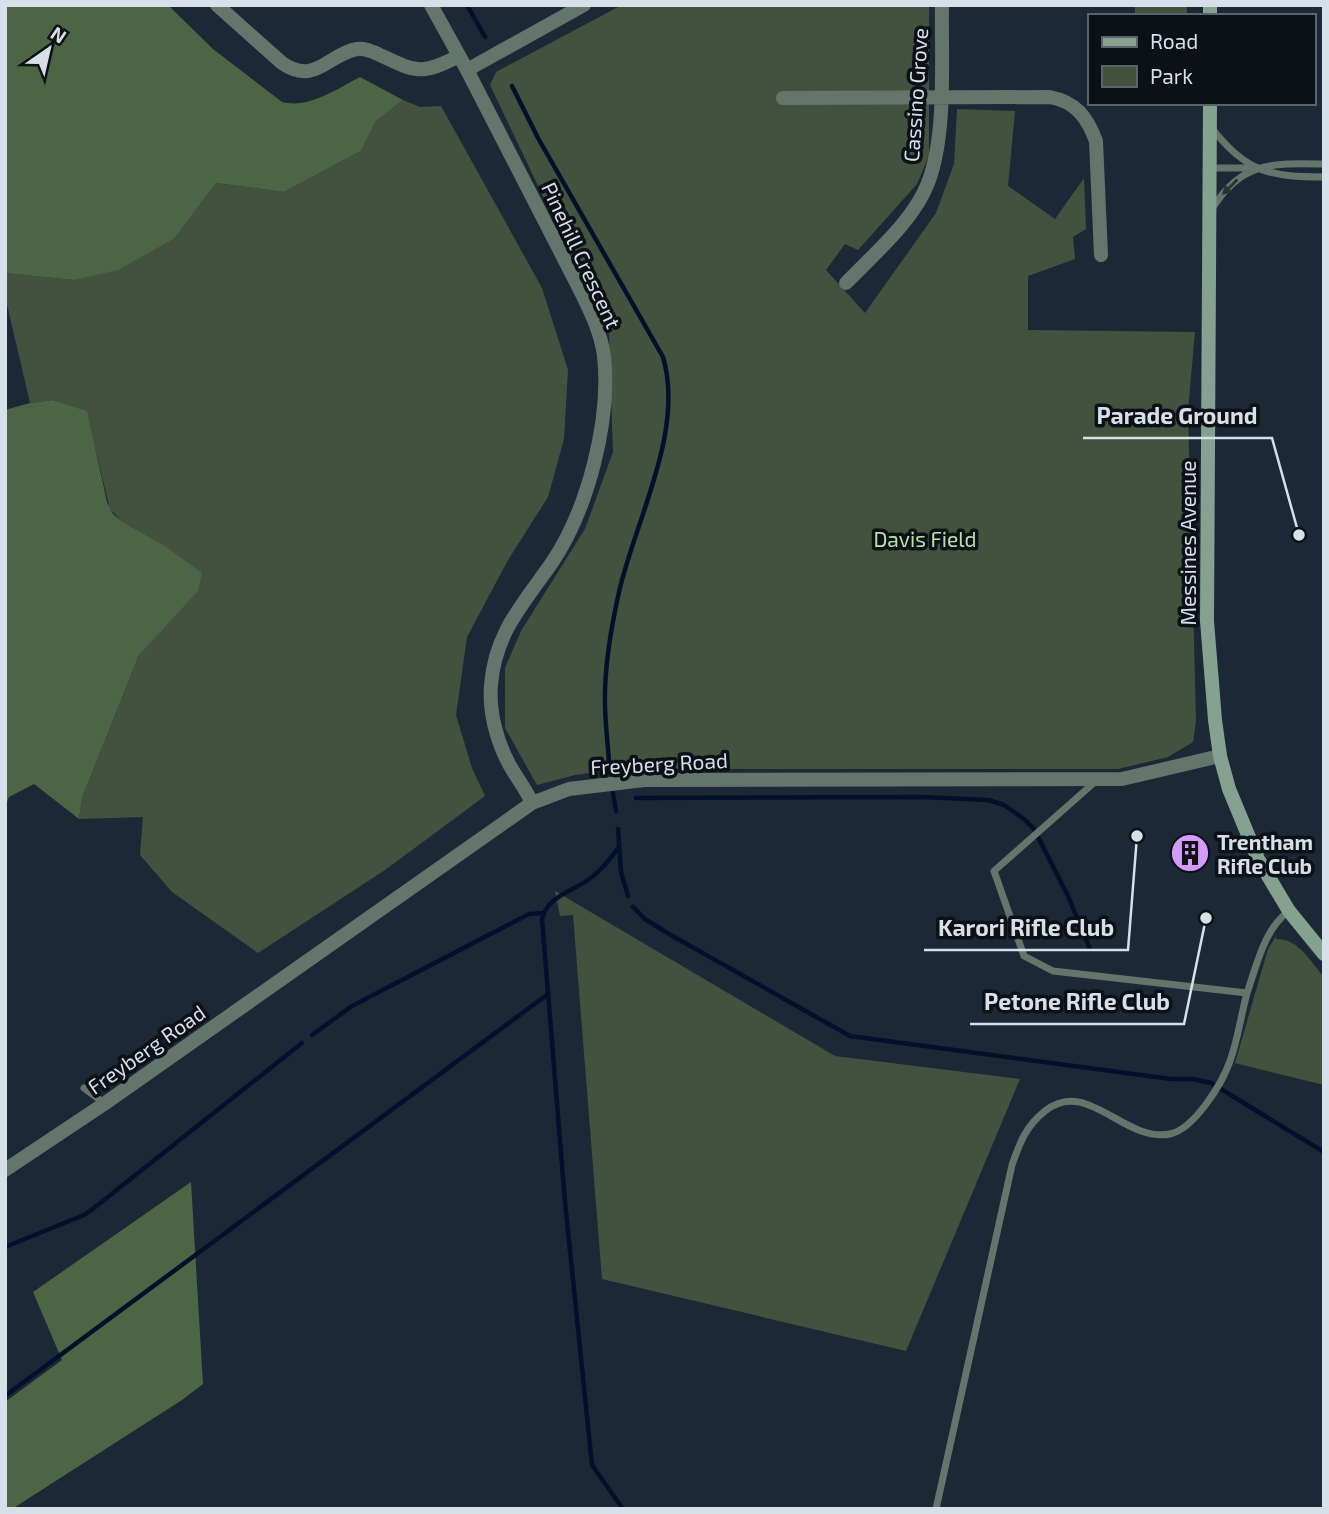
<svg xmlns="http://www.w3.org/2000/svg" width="1329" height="1514" font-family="'Exo 2',sans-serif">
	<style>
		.green { fill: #43523f }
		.forest { fill: #4c6544 }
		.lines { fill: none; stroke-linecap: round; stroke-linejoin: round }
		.stream { stroke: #02102b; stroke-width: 4.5 }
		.lane { stroke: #64756b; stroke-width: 7 }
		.street { stroke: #64756b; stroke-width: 14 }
		.secondary { stroke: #85a291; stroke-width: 14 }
		.oneway { fill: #2a3434 }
		.labels { text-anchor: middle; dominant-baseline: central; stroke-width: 7; stroke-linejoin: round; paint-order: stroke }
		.street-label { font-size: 21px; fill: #d7dfe8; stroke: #0b1117 }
		.park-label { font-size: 21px; fill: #b6e2a8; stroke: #0b1117 }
		.poi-label { font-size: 21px; font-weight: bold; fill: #d7dfe8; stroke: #0b1117; text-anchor: start }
		.leader { fill: none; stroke: #d7dfe8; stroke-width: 2.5 }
		.callout-dot { fill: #d7dfe8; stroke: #0b1117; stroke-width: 2.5 }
		.callout-label { font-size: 23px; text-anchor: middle; font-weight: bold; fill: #d7dfe8; stroke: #0b1117; stroke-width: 7; stroke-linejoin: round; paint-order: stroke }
	</style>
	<rect width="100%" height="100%" fill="#1d2836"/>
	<path class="green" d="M622,5H929V156L917,184L858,250L845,244L826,270L865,313L936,213L954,164L957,109L1015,111L1008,186L1055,219L1084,178L1086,229L1073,237L1075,259L1028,276V330L1195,332L1188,410L1196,721L1193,742L1168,757L1118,769H618L575,775L537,785L505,728V668L521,631L585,529L613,452L609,335L490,85L496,72Z
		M1135,5H1187V16H1135Z
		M403,100L420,107L441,106L542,288L568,370L564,439L548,497L508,560L467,637L456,715L472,768L485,796L385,870L258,953L172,892L140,855L143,817L79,819L82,798L139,655L144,647L162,544L123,522L110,509L86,411L53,400L30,403L5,296V273L73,280L175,238L216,183L284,192L361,151L376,121Z
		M555,891L835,1056L1020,1079L906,1351L602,1279L573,915L560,916Z
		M1276,936V939C1298,938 1311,962 1324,977V1085L1235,1063L1268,949Z"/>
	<path class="forest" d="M5,5H168L213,49L282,102C308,109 337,89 360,77L403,100L376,121L361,151L284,192L216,183L175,238L118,270L73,280L5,273Z
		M53,400L87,411L107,502L113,514L123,522L162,544L202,573L198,591L139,655L82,798L79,819L34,784L9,797L5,807V410L30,403Z
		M191,1182L203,1384L182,1400L12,1509H5V1402L62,1360L33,1292Z"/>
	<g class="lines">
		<path class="stream" d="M467,5L485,37
			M512,86L538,138L663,357C685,431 635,521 619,592C611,628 604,667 605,704C605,723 608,743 609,763
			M613,793L616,811
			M636,798L922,797L989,800L1004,805L1024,819L1034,829L1068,896L1090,949
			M618,829L621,872L628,896
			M619,847C610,859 601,871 588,880C572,891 547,897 542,919L565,1202L592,1465L623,1509
			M633,907L645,919L669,934L850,1036L1171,1079H1193L1211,1083L1324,1152
			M312,1035L352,1006L529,914L544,913
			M5,1247L84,1215L94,1208L302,1043
			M5,1396L548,994"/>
		<path class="lane" d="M1211,127C1245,172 1270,177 1324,177
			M1210,168H1252
			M1212,209C1241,161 1273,163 1324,164
			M1096,781L994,871L1024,956L1053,971L1247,993C1257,965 1264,929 1289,911
			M84,1088L104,1103
			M936,1509L1012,1165C1020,1142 1026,1126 1045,1111C1087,1077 1124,1143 1170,1134C1194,1129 1222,1084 1230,1061C1238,1039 1241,1015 1247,993"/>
		<path class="street" d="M217,5L282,63C315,86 328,54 357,49C364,48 371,51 378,54C416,72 420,76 459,56
			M431,5L467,70L578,286C589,308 601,332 604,356C611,420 588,510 551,564C523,604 495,633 491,685C489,711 496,739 508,762C515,776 526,789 532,803
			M467,70L584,5
			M783,98L1050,97C1076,102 1087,117 1096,141L1101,255
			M846,283C874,254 914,220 928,183C947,134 941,58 942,5
			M5,1170L104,1104L532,803L569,789L644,780L1122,779L1220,756"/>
		<path class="secondary" d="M1210,5V16
			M1210,103L1207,621L1215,720L1220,756L1229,789L1258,859L1289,911L1324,954"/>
	</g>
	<defs><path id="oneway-solid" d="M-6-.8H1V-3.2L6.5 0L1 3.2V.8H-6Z" transform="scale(1.75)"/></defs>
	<use class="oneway" href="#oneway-solid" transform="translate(1230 187) rotate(135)"/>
	<defs>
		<g id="building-disc" transform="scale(2.0125)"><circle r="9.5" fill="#d39cfc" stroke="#0b1117"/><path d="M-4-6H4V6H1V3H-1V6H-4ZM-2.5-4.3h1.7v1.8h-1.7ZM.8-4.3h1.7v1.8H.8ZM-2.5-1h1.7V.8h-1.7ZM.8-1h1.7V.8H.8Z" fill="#111"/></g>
	</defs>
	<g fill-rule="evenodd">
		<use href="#building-disc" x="1190" y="853"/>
	</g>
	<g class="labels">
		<g class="street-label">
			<text transform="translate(915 95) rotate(-86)">Cassino Grove</text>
			<text transform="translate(582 255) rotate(65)">Pinehill Crescent</text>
			<text transform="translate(1187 543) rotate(-90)">Messines Avenue</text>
			<text transform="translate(659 763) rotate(-3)">Freyberg Road</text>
			<text transform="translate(146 1049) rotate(-35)">Freyberg Road</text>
		</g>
		<g class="park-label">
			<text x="925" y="538">Davis Field</text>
		</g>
		<g class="poi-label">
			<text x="1217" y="841">Trentham<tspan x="1217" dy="24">Rifle Club</tspan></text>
		</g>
	</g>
	<path class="leader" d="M1299 535L1272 438H1083M1137 836L1128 950H924M1206 918L1184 1024H970"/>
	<g class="callout-dot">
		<circle cx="1299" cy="535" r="7"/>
		<circle cx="1137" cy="836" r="7"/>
		<circle cx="1206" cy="918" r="7"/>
	</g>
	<g class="callout-label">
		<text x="1177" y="424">Parade Ground</text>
		<text x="1026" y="936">Karori Rifle Club</text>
		<text x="1077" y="1010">Petone Rifle Club</text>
	</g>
	<rect width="1329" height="1514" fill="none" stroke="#d7dfe8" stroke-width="14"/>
	<rect x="1088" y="14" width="228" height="91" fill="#0b1117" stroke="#5d636b" stroke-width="2"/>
	<rect x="1102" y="37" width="35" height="10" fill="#85a291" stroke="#5d636b" stroke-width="2"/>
	<text x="1150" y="49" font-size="21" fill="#d7dfe8">Road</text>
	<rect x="1102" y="66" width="35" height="21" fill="#43523f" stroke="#5d636b" stroke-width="2"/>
	<text x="1150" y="84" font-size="21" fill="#d7dfe8">Park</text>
	<g transform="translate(49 49) rotate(34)" stroke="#0b1117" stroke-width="5" paint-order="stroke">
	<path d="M0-5L12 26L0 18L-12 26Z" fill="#d7dfe8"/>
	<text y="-10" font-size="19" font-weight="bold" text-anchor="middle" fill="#d7dfe8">N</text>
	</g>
</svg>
